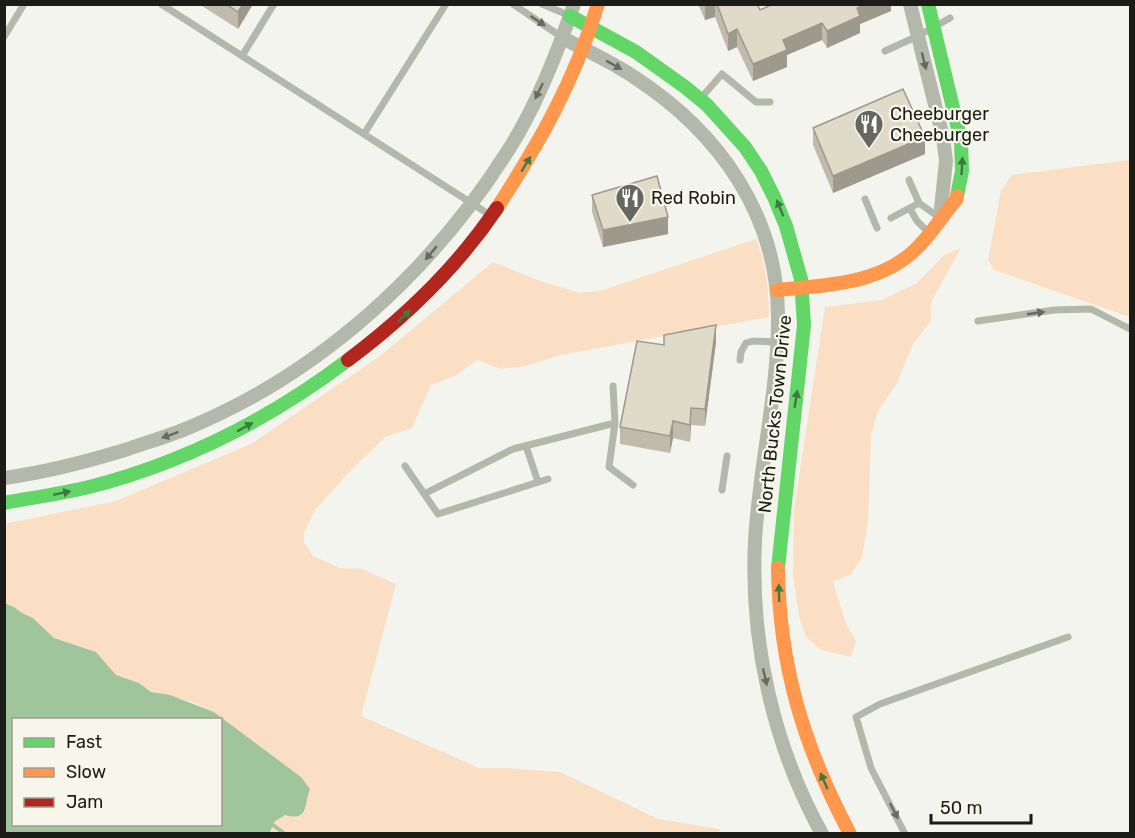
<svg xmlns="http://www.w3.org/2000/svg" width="1135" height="838" font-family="Rubik,sans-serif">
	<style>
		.green { fill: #fadfc4 }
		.water { fill: #a0c49c; fill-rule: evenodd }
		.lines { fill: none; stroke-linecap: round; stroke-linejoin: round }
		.stream { stroke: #a0c49c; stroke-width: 4 }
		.lane { stroke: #b4b8ab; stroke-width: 7 }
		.street { stroke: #b4b8ab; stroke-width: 14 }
		.fast { stroke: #63d668; stroke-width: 14 }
		.slow { stroke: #ff974d; stroke-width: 14 }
		.jam { stroke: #b3261e; stroke-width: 14 }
		.wall { fill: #c1bbad }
		.shaded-wall { fill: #9d998d }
		.building { fill: #e0dac9; stroke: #9d998d; stroke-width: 1.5 }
		.oneway { fill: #686a61 }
		.oneway2 { fill: #3f7840 }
		.labels { text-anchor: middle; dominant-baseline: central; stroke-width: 4.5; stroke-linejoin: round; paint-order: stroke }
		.poi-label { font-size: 18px; fill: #1b1b17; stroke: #f7f6eb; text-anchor: start }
		.street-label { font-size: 18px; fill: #1b1b17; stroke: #f7f6eb }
	</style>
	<rect width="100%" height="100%" fill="#f4f4ee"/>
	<path class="green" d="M1130,160V317L994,270L988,260L1001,191L1012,175Z
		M756,239C766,265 769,289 769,317L561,355L526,366L501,369L477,360L455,376L431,385L412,428L385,437L351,470L315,510L304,533V542L313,556L340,568L362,569L396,584L361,716L479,768H508L560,772L658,819L720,829L719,833H270L274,822L285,815C308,822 304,804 310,789L301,777L214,712L190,701L151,692L139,683L115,675L96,652L54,638L33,618L22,613L14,607L5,603L4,524L116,501L251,444L380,356L493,262L540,281L580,293L603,290Z
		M961,248L931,302V321L913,344L897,383L878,411L871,436L868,522L862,557L851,574L833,582L846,624L856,641L851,657L821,650L806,637L799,616L793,576L794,509L825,307L882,300L917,283L944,255Z"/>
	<path class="water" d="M4,603L14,607L22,613L33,618L54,638L96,652L116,675L139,683L151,692L170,695L214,712L301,777L310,789C304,804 309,822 285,815L274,822L270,833H5ZM14,720H220V824H14Z"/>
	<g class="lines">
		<path class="stream" d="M273,825L285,834
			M526,834H530"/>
		<path class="lane" d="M161,4L490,215
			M513,4L563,38
			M542,4L568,15
			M4,37L24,4
			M885,51L918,36L950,18
			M242,56L274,4
			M701,98L722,74L756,102H770
			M364,134L446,4
			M865,199L877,228
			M919,203L940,218
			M910,209L917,221L929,233
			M891,218L919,203L909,180
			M978,321L1054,310L1091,309L1130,329
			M740,360L741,352L746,343L753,341L777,342
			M613,386L615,423L609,467L633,485
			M526,446L538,482
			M405,466L438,514L548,479
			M722,490L727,456
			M424,494L513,449L615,423
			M905,834L871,768L856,717L880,704L1068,637"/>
		<path class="street" d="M910,4L943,137L946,161L940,218
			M563,38C587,51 612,62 634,77C719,132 779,216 778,320C778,394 759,467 755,541C750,642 773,745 822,834
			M4,478C48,472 86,462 128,449C148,442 169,436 188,428C321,373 433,270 509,149C537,105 557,54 574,4"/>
		<path class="fast" d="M928,4L961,141L962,171L957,196
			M570,16L636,52L685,87L707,105L745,147L761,171L774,197L786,226L801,279L804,325L778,568
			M4,503C31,498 59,494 85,488C181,464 270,419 348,360"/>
		<path class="slow" d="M497,208C541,140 574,82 598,4
			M777,290C825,285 878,285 915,250C931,235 942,216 956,200L957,196
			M778,568C779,666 804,747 850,834"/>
		<path class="jam" d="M348,360C404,318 458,266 497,208"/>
	</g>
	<path class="wall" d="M199,4H253L238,29Z
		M698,4H757L760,10L891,4V11L860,24V33L827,48L822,40L787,55V67L753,81L737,47L728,51L715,17L705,20Z
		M813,128L925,154L833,193L813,145Z
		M592,195L668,234L603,247L592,212Z
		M716,342L705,426L691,425L690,442L673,438L670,453L620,444V427L664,345Z"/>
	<path class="shaded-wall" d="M243,4H253L238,29V12Z
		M705,4H715V17L705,20Z
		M865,4H891V11L860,24V33L827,48V31L857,8Z
		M822,23V40L787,55V67L753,81V64L783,40Z
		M737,29V47L728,51V34Z
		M925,137V154L833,193V176Z
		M668,217V234L603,247V230Z
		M716,325V342L705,426V409Z
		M691,408V425L690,442V425Z
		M673,421V438L670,453V436Z"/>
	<path class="building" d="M226,4H243L238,12Z
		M717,4H757L760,10L773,4H865L857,8L860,16L827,31L822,23L783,40L787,50L753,64L737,29L728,34Z
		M903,89L925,137L833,176L813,128Z
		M657,176L668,217L603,230L592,195Z
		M716,325L705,409L691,408L690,425L673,421L670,436L620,427L637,341L664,345V335Z"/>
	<defs><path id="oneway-solid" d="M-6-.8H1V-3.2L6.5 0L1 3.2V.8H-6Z" transform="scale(1.5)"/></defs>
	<g class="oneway">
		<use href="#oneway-solid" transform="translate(538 21) rotate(34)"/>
		<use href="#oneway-solid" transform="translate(924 61) rotate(76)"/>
		<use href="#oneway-solid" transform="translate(614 65) rotate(29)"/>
		<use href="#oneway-solid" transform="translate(539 91) rotate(116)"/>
		<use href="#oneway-solid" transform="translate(431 253) rotate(130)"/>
		<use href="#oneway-solid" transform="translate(1036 313) rotate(-8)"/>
		<use href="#oneway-solid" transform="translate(170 435) rotate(160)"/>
		<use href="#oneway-solid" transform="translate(765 677) rotate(77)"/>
		<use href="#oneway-solid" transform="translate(894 811) rotate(63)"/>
	</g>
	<g class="oneway2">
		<use href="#oneway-solid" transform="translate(526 164) rotate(-59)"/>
		<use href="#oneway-solid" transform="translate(962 166) rotate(-87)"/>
		<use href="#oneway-solid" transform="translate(780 208) rotate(-112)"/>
		<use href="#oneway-solid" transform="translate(404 316) rotate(-43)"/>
		<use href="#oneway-solid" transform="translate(796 399) rotate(-81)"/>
		<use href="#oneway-solid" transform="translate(245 427) rotate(-29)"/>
		<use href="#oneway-solid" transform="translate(62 493) rotate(-12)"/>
		<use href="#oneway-solid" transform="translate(779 593) rotate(-91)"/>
		<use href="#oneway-solid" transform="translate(824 781) rotate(-114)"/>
	</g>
	<defs>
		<g id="restaurant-pin" transform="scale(1.5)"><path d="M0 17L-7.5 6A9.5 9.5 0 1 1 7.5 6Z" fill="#676762" stroke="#f7f6eb"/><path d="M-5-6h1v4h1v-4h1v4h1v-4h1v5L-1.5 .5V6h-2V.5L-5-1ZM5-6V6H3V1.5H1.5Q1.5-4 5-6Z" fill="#fff"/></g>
	</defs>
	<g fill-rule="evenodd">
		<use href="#restaurant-pin" x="869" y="124"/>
		<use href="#restaurant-pin" x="630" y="198"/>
	</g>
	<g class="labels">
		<g class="poi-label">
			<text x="890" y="114">Cheeburger<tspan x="890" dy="21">Cheeburger</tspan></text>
			<text x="651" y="198">Red Robin</text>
		</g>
		<g class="street-label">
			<text transform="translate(775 414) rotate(-84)">North Bucks Town Drive</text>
		</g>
	</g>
	<rect width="1135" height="838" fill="none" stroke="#1b1b17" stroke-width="12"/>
	<rect x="12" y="718" width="210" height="108" fill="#f7f6eb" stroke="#9f9e96" stroke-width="1.5"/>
	<rect x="24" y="738" width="30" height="9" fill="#63d668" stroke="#9f9e96" stroke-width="1.5"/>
	<text x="66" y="748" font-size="18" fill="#1b1b17">Fast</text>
	<rect x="24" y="768" width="30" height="9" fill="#ff974d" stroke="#9f9e96" stroke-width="1.5"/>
	<text x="66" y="778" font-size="18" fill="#1b1b17">Slow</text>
	<rect x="24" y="798" width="30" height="9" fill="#b3261e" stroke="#9f9e96" stroke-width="1.5"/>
	<text x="66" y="808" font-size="18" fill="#1b1b17">Jam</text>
	<path d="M931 814v9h100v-9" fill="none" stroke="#1b1b17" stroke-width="3"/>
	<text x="940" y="814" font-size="18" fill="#1b1b17" stroke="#f7f6eb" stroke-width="4.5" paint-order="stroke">50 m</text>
</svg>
